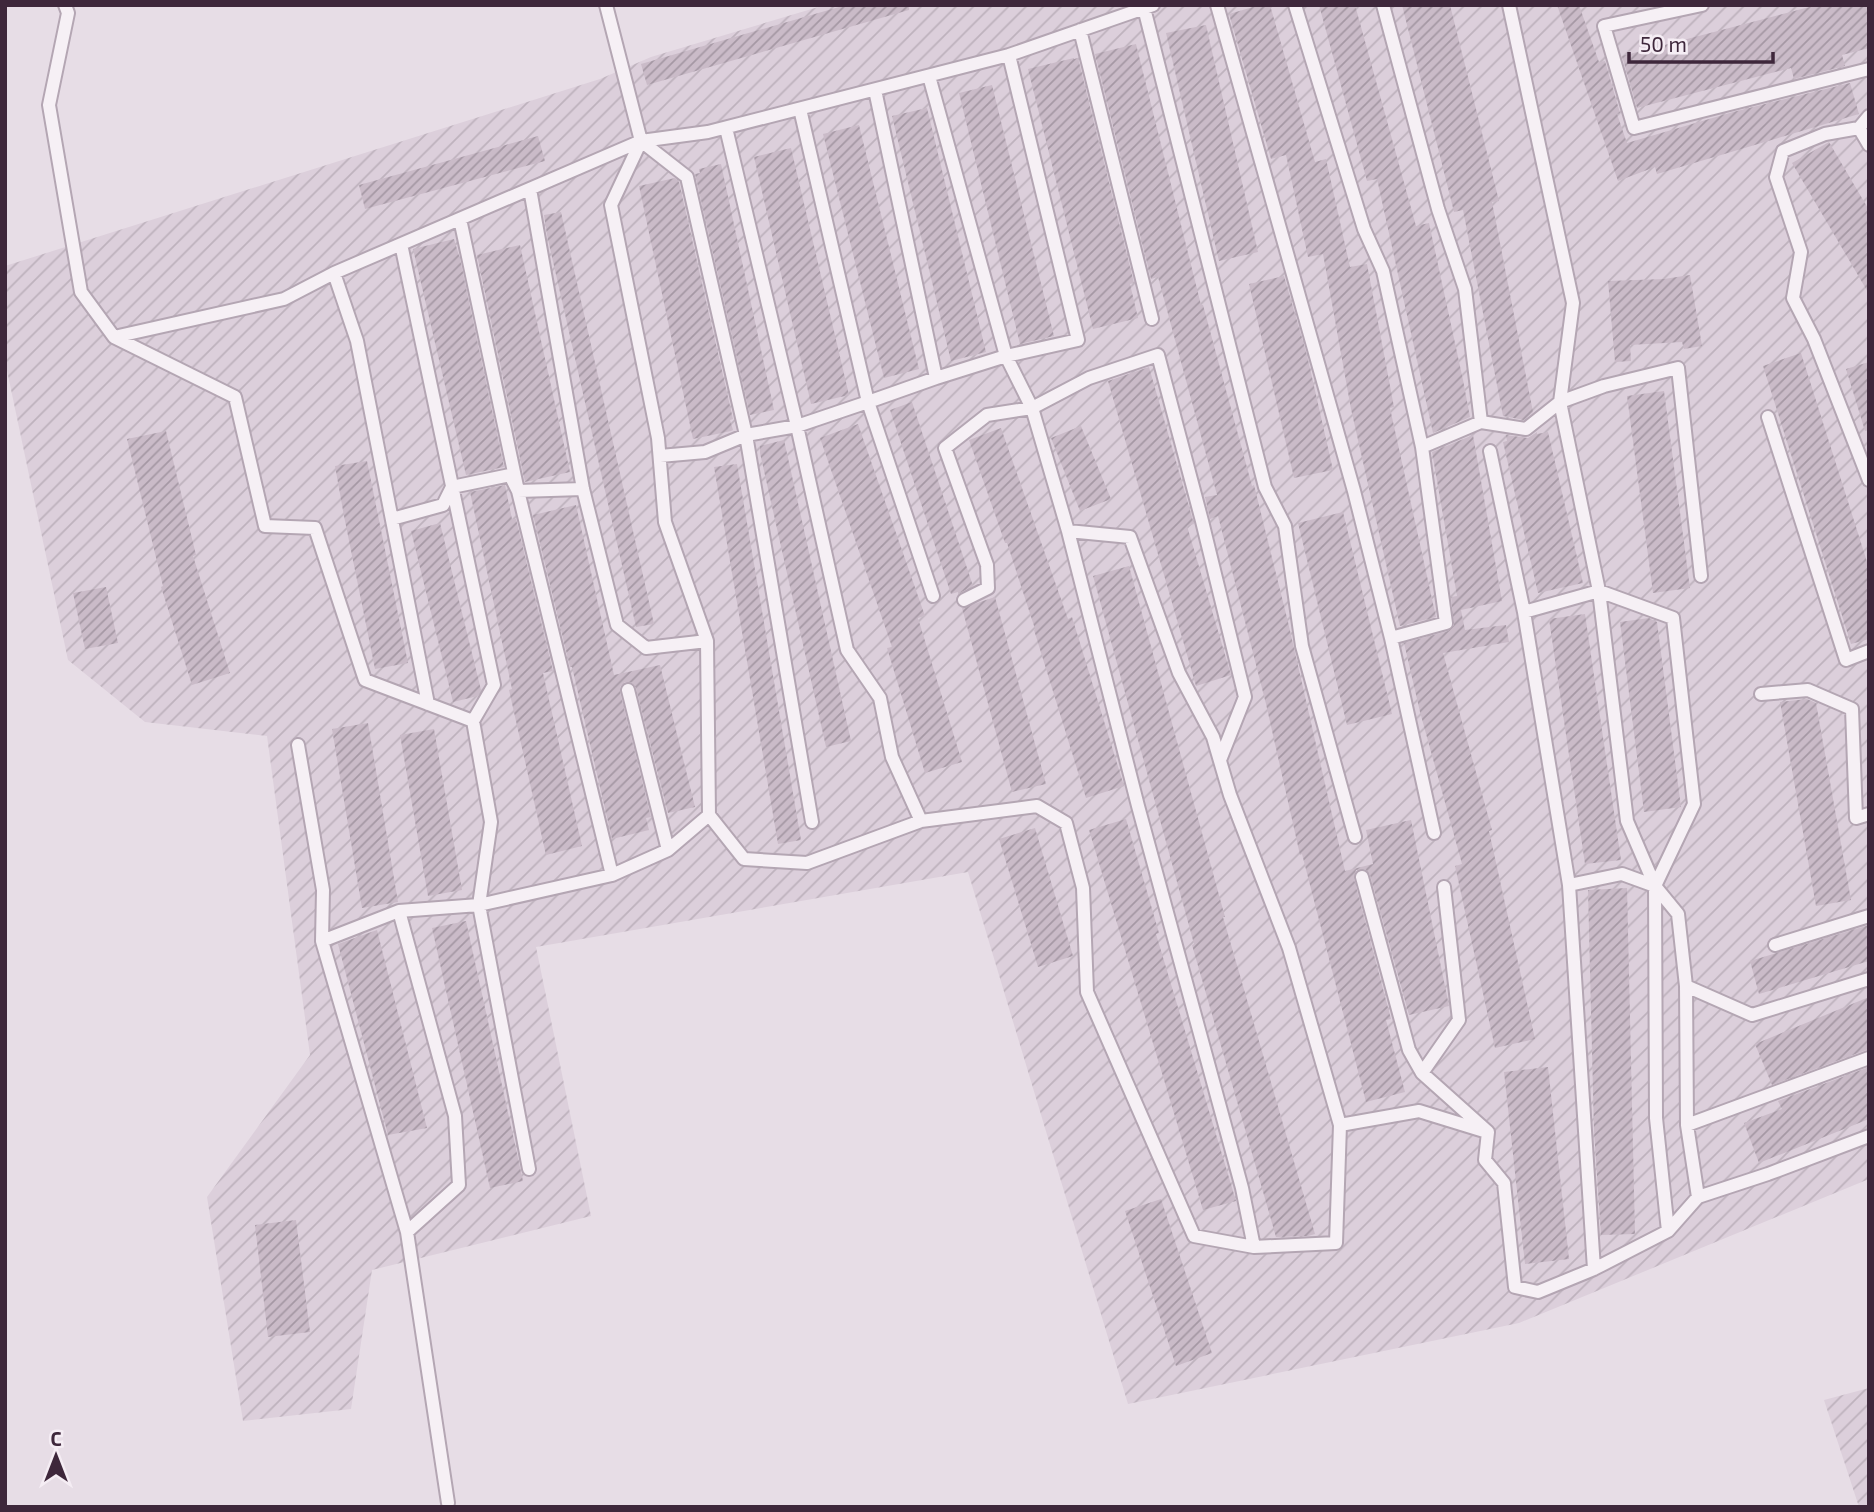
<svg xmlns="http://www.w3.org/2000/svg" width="1874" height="1512" font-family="'Exo 2',sans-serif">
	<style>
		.industrial { fill: url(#industrial-furrows) }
		.building { fill: url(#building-hatch) }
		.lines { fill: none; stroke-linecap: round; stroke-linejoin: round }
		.lane-casing { stroke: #b4a6b3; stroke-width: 16 }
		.lane { stroke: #f6f0f5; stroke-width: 12 }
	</style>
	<defs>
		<pattern id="industrial-furrows" width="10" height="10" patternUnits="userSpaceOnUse" patternTransform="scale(1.75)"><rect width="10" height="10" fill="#dccfdb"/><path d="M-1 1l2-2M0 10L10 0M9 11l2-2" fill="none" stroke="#beb2bd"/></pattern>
		<pattern id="building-hatch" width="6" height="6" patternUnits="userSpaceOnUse" patternTransform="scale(1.75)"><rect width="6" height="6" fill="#cabbc8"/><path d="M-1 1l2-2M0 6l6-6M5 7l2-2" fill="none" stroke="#a598a4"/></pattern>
	</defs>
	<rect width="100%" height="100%" fill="#e7dde6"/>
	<path class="industrial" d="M825,5H1869V1179L1519,1323L1128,1404L968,872L536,947L591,1216L372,1270L351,1409L243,1421L207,1197L310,1055L267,736L145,722L68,660L5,361V266L600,79L651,57Z
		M1869,1388V1507H1859L1824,1400Z"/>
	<path class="building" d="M846,5H909V10L647,85L641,64Z
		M1260,5H1270L1315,162L1326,159L1350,267L1367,264L1394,407L1390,408L1436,617L1400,626L1351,409L1323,254L1308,257L1286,155L1271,159L1229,14Z
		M1319,5H1355L1416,226L1429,223L1463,380L1470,417L1433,433L1377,179L1367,181Z
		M1402,5H1450L1499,201L1492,202L1533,412L1524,420L1503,416L1463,210L1454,212Z
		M1557,5H1579L1599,62L1605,61L1620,113L1617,114L1627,143L1733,112L1850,83L1859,114L1657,174L1655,167L1618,181Z
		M1817,5H1869V48L1842,55L1845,66L1794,79L1791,68L1637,108L1622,56Z
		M1206,25L1258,252L1219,261L1166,33Z
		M1136,44L1201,305H1203L1252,486L1254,485L1288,622L1345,871L1373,864L1366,830L1411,820L1449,1006L1409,1015L1370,875L1365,869L1356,870L1354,879L1391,1019L1386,1020L1405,1092L1366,1102L1302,854L1300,855L1266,704L1218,516L1210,519L1205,497L1217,495L1158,277L1151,279L1095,54Z
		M1074,58V59L1078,58L1134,283L1130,284L1138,318L1093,329L1028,69Z
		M992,85L1054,336L1020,344L959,93Z
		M927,108L986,352L951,361L892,116Z
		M859,125L919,369L884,378L823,134Z
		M538,136L545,161L365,209L359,185Z
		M1829,142L1869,210V294L1792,163Z
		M791,148L849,395L811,404L754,157Z
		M721,164L774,410L750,415L695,174L700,173L699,169Z
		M675,178L679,182L733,419L730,420L733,430L731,431L693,439L639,186Z
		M561,212L654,624L636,627L547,235L544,215Z
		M454,239L460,259L504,467L466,475L413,249Z
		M520,245L570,472L525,482L477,255Z
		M1690,275L1702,346L1684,349L1682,342L1630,345L1631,361L1615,362L1608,281L1664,279Z
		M1284,276L1307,355L1333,470L1294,478L1249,284Z
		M1801,353L1869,568V639L1851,644L1763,366Z
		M1869,362V430L1865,431L1846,369Z
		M1149,367L1194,524L1187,526L1231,675L1196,686L1108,381Z
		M1664,391L1690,588L1653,593L1627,396Z
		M912,402L973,586L958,594V592L951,594L890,410Z
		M858,424L925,616L918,618L962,762L925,773L887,648L892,647L820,438Z
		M1081,426L1111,499L1080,511L1051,438Z
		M1001,428L1068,619L1072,617L1124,786L1086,798L1034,630L1035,629L1007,543H1005L969,440Z
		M166,431L196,555L193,556L230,673L192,685L161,587L163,586L127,439Z
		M1537,432V434L1548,432L1583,583L1538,593L1503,442L1507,441L1506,435L1528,438Z
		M1473,435L1502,601L1461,610L1465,630L1506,625L1509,642L1443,653L1492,830L1489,831L1535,1039L1495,1048L1455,866L1462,864L1420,712L1404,643L1448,631L1454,625L1451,597L1457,596L1432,452Z
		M784,440L851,741L826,747L760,453V446Z
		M367,461L408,663L375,669L344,516L335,466Z
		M737,464L801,840L778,844L714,467Z
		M505,485L512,519H516L553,671L543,673L582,846L546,855L509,690L512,689L470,492Z
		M576,505L614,675L660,665L695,807L668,813L636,688L631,682H625L620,687V692L651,817L646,818L649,830L612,839L572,667H570L533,515Z
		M1343,512L1392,714L1347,725L1298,523Z
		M440,523L481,690L478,696L453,702L411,531Z
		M1129,566L1225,917H1223L1315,1234L1308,1236L1276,1237L1192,945L1194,944L1093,576Z
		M106,587L118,643L85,649L73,593Z
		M995,597L1046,784L1012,792L962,608Z
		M1585,614L1621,860L1585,864L1549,619Z
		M1649,618L1657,622L1681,807L1644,812L1620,622Z
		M1807,699L1816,703L1851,900L1816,906L1780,702Z
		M368,723L398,902L362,908L332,729Z
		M434,729L462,890L428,896L400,735Z
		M1126,819L1159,933L1156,934L1236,1201L1203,1210L1089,830Z
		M1035,828L1073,956L1038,967L999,839Z
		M1627,888L1635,1234L1601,1235L1594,1131L1588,890Z
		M466,921L523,1181L490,1188L432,928Z
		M1869,925V961L1759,994L1750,961Z
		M377,930L427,1128L388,1135L338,944Z
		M1869,997V1049L1772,1085L1755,1044Z
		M1548,1067L1569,1259L1525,1264L1504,1072Z
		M1869,1067V1119L1759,1163L1744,1123L1782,1109L1778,1101Z
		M1161,1199L1212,1353L1176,1366L1125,1211Z
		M296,1220L310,1332L268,1337L255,1225Z"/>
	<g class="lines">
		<g class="lane-casing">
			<path id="lane" d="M65,5L68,13L49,105L81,292L114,337L235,397L265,526L315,528L365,680L473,721
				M606,5L641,141L687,177L746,435L812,822
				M1217,5L1354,491L1391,638
				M1295,5L1364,229L1383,271L1422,447L1446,623L1391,638L1434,833
				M1383,5L1438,209L1465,289L1481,422L1422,447
				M1509,5L1573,303L1560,402L1599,591L1524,612
				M1702,5L1604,26L1634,128L1869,69
				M1144,8L1265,487L1285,526L1302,646L1355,837
				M1080,30L1152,319
				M1009,55L708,132L641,141L611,205L658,438L665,522L707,641L709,815L744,859L807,863L921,821L1037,806L1066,823L1083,888L1087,992L1194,1236L1254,1247L1242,1188L1138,806L1068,531
				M929,76L1006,356L1032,408L1068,531L1130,537L1179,673L1213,737L1230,795L1289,948L1340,1125L1336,1243L1254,1247
				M875,90L936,378L1006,356L1078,340L1009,55L1153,5
				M800,109L868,402L936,378
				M1869,116L1859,128L1825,134L1783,151L1776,177L1801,252L1793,298L1814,339L1869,480
				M726,128L797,426L868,402L933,596
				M1859,128L1869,145
				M530,189L583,489L617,625L646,648L707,641
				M460,219L518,491L612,875
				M401,244L494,685L473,721L491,822L479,905L529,1169
				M334,273L357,341L428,704
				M114,337L284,299L334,273L641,141
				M1768,417L1846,660L1869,651
				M1481,422L1526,429L1560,402L1604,386L1678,368L1701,576
				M1490,451L1524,612L1569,885L1594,1269
				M660,456L705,452L746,435L797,426L847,650L880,698L892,757L921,821
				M392,519L443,505L452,487L510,475L518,491L583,489
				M964,600L988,588L987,565L945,448L987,415L1032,408L1089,378L1158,355L1202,521L1245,697L1220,760
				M628,690L668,850
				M1761,694L1808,690L1852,709L1856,818L1869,814
				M298,745L323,890L322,941L407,1232
				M1362,877L1409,1050L1422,1073
				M1569,885L1622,874L1655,886L1656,1118L1668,1231
				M1655,886L1627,821L1599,591L1673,618L1694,804L1655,886L1678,914L1686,986
				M1444,887L1459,1020L1422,1073L1488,1132L1485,1160L1504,1183L1515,1287L1538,1292L1594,1269L1668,1231L1698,1197L1768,1174L1869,1136
				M399,911L455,1116L459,1185L407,1232L448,1503
				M322,941L399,911L479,905L612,875L668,850L709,815
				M1775,945L1869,916
				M1340,1125L1419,1111L1484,1131
				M1687,1125L1869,1058
				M1698,1197L1687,1125L1686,986L1752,1015L1869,979"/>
		</g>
		<use href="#lane" class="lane"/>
	</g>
	<rect width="1874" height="1512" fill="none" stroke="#3e273b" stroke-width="14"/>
	<g transform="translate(56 1456)" stroke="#f5edf4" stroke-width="5" paint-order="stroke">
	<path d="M0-5L12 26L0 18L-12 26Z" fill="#3e273b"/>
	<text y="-10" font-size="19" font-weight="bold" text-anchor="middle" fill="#3e273b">С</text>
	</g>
	<path d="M1629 52v10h144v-10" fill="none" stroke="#3e273b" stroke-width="3.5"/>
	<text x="1640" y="52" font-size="21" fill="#3e273b" stroke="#f5edf4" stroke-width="5" paint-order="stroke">50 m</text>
</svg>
